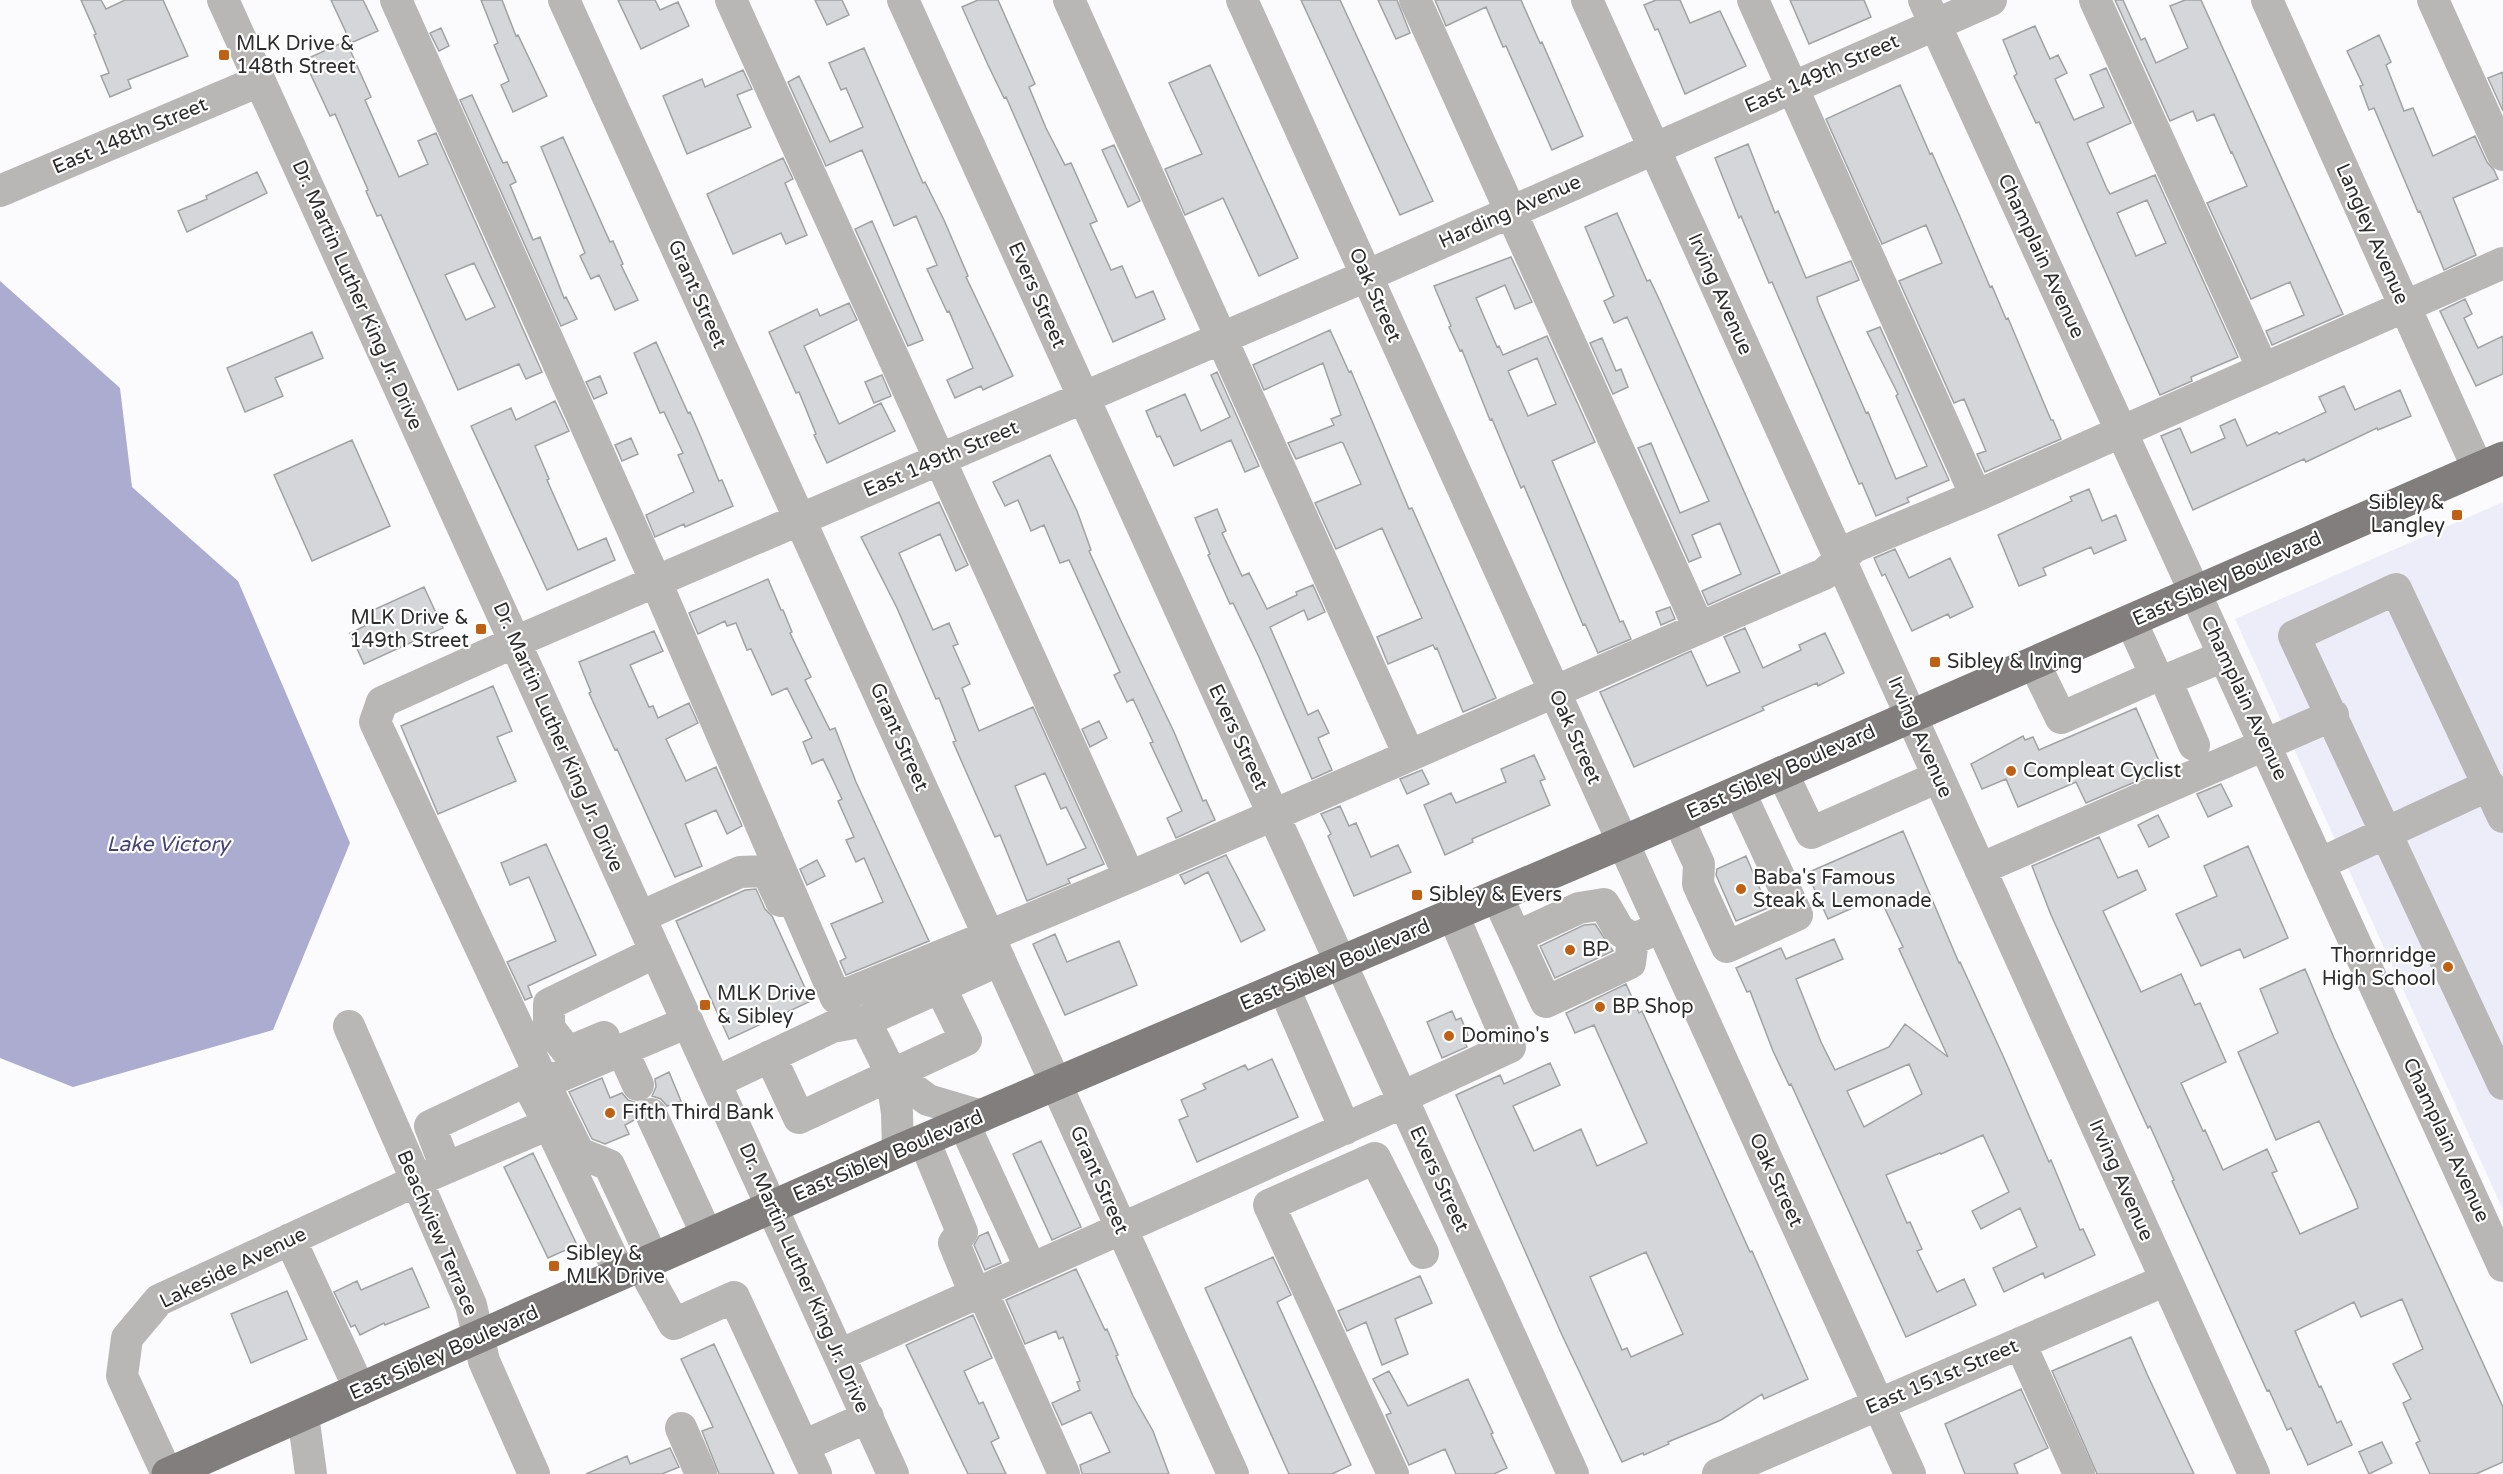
<svg xmlns="http://www.w3.org/2000/svg" width="2503" height="1474" font-family="'Varela Round',sans-serif">
	<style>
		.built { fill: #ecedf8 }
		.water { fill: #abaccf }
		.building { fill: #d5d6d9; stroke: #a1a2a4; stroke-width: 1.5; fill-rule: evenodd }
		.lines { fill: none; stroke-linecap: round; stroke-linejoin: round }
		.minor { stroke: #b9b7b6; stroke-width: 32 }
		.major { stroke: #817e7d; stroke-width: 33 }
		.poi-dot { fill: #bf6114; stroke: #fff; stroke-width: 2 }
		.labels { text-anchor: middle; dominant-baseline: central; stroke-width: 4.5; stroke-linejoin: round; paint-order: stroke }
		.poi-label { font-size: 20px; fill: #2c2c2d; stroke: #fff; text-anchor: start }
		.street-label { font-size: 20px; fill: #2c2c2d; stroke: #fff }
		.water-label { font-size: 21px; font-style: italic; fill: #444373; stroke: #fff }
	</style>
	<rect width="100%" height="100%" fill="#fbfbfe"/>
	<path class="built" d="M2503,502V1210L2235,619Z"/>
	<path class="water" d="M0,281L120,388L132,487L238,581L350,843L273,1030L73,1087L0,1058Z"/>
	<path class="building" d="M81,0H101L106,9L125,0H163L188,56L128,80L131,88L110,97L101,76L109,73L94,35L96,34Z
		M331,0H363L378,31L351,43Z
		M481,0H502L516,36L518,35L547,96L513,112L501,85L509,81L494,45L498,43Z
		M618,0H655L660,10L678,2L689,26L641,49Z
		M815,0H842L849,15L827,25Z
		M978,0H998L1035,84L1029,87L1046,128L1065,165L1071,163L1097,221L1090,224L1111,270L1122,266L1136,298L1153,291L1165,319L1113,342L1006,97L1004,98L988,65L962,7Z
		M1301,0H1340L1433,201L1400,215Z
		M1378,0H1397L1410,33L1396,39Z
		M1435,0H1521L1540,43L1542,42L1583,136L1552,150L1506,46L1503,47L1486,7L1446,26Z
		M1656,0H1680L1690,23L1720,11L1746,66L1685,94L1658,29L1655,30L1644,5Z
		M1790,0H1864L1871,17L1809,44Z
		M2115,0H2123L2141,40L2145,38L2156,63L2188,48L2170,6L2185,0H2201L2343,314L2272,345L2266,331L2304,315L2290,282L2251,299L2207,203L2247,186L2232,152L2231,153L2214,114L2197,121L2193,111L2170,121Z
		M2035,26L2050,59L2058,55L2067,73L2055,79L2074,120L2104,107L2090,75L2106,68L2131,123L2087,143L2107,189L2110,194L2155,175L2238,357L2191,377L2192,381L2160,395L2039,122L2036,123L2014,76L2017,74L2003,40ZM2147,200L2166,243L2136,256L2117,213Z
		M441,28L449,46L439,51L430,33Z
		M2379,35L2391,62L2386,65L2404,111L2413,108L2433,156L2475,136L2487,162L2494,170L2498,179L2453,198L2476,255L2444,270L2420,211L2418,212L2374,108L2369,110L2360,86L2363,85L2347,51Z
		M346,41L371,97L365,100L399,177L428,164L418,141L436,133L542,372L526,379L519,364L458,390L381,215L377,216L366,191L368,190L335,114L330,116L304,60ZM474,263L495,307L466,320L445,275Z
		M864,48L923,183L925,182L944,220L968,276L966,277L1013,376L983,390L981,386L955,398L947,380L973,368L949,311L947,312L927,269L937,265L916,216L894,226L862,150L826,166L788,82L799,76L830,142L863,127L846,88L841,90L829,63Z
		M1210,65L1298,258L1259,276L1223,198L1185,215L1165,169L1202,154L1169,83Z
		M743,70L752,89L737,95L751,127L687,154L663,96L702,79L705,87Z
		M2503,72V111L2488,78Z
		M1900,85L1930,154L1932,153L1961,219L1990,287L1992,286L2006,319L2008,318L2051,420H2053L2061,439L1985,472L1977,454L1986,451L1964,399L1954,403L1899,281L1942,263L1926,225L1882,244L1826,119Z
		M472,95L503,163L507,162L516,182L510,185L533,240L540,237L564,298L566,297L577,319L561,326L460,100Z
		M563,137L610,242L613,241L623,264L621,265L638,300L615,310L599,275L591,279L580,256L585,253L541,147Z
		M1748,144L1775,213L1778,211L1806,278L1851,261L1859,280L1817,297L1818,302L1866,413L1868,412L1896,479L1927,466L1896,396L1898,394L1867,332L1880,327L1949,480L1907,498L1909,502L1876,516L1862,483L1859,484L1772,282L1769,283L1741,216L1739,218L1715,158Z
		M1114,145L1140,201L1128,207L1102,150Z
		M783,158L793,179L785,183L807,235L786,244L781,233L733,254L707,194Z
		M257,172L267,193L187,232L178,211L207,199L206,196Z
		M1617,213L1647,281L1650,280L1660,301L1780,573L1708,605L1702,591L1741,574L1720,523L1692,535L1701,557L1689,562L1638,448L1651,443L1680,513L1709,501L1627,317L1614,323L1604,301L1614,296L1585,227Z
		M872,221L923,340L908,346L855,229Z
		M1511,257L1532,302L1515,309L1505,285L1476,298L1497,347L1499,346L1503,355L1547,336L1595,442L1552,461L1620,622L1623,621L1631,639L1598,653L1585,624L1583,625L1524,486L1521,488L1492,419L1490,420L1462,350L1460,351L1449,327L1451,326L1434,286ZM1537,358L1556,404L1528,416L1508,371Z
		M2465,299L2472,314L2464,318L2478,348L2503,336V374L2476,386L2440,311Z
		M849,303L857,320L804,346L839,424L881,403L895,431L827,463L814,435L816,434L799,392L796,393L769,332L817,309L820,316Z
		M1330,330L1349,372L1351,371L1409,509L1412,508L1496,698L1463,712L1437,648L1435,649L1433,645L1388,664L1377,637L1422,618L1382,528L1336,549L1315,503L1361,484L1343,443L1341,442L1296,459L1288,443L1334,425L1331,419L1341,415L1323,363L1264,390L1253,365Z
		M312,332L323,358L275,378L283,396L245,412L227,368Z
		M1602,338L1616,371L1621,369L1628,387L1613,394L1590,343Z
		M656,342L688,413L690,412L700,435L719,481L722,480L733,506L685,527L684,524L655,537L646,515L694,492L678,455L683,453L664,412L660,413L634,353Z
		M1217,372L1259,466L1245,472L1231,440L1174,466L1160,436L1157,437L1146,411L1185,394L1201,431L1230,417L1211,375Z
		M882,375L891,396L874,403L865,382Z
		M600,376L607,393L594,399L586,382Z
		M2344,386L2355,410L2400,390L2411,416L2378,430L2377,428L2306,462L2304,459L2193,510L2161,436L2180,428L2191,453L2225,438L2220,426L2235,419L2247,446L2277,432L2279,434L2326,412L2319,397Z
		M555,401L569,431L535,446L549,479L547,480L578,550L606,538L615,560L547,590L471,426L511,408L516,420Z
		M631,438L638,454L622,461L615,445Z
		M352,440L390,526L312,561L274,475Z
		M1050,455L1077,511L1091,550L1089,551L1121,621L1174,732L1203,801L1206,800L1215,820L1176,838L1167,818L1182,811L1150,743L1153,742L1133,699L1127,702L1114,675L1120,672L1069,560L1060,563L1044,525L1031,531L1018,500L1005,506L993,482Z
		M2089,489L2102,521L2116,515L2126,540L2094,554L2091,547L2043,568L2046,575L2019,586L1998,535L2072,501L2070,497Z
		M939,502L968,565L956,571L940,534L899,553L933,630L949,623L958,644L953,646L970,684L962,688L979,731L1033,707L1104,864L1068,879L1070,883L1027,901L1000,835L995,837L979,801L953,742L956,741L939,698L936,699L897,608L861,537ZM1045,773L1061,809L1066,807L1086,848L1047,865L1015,786Z
		M1217,509L1226,531L1222,533L1242,576L1249,573L1267,609L1297,595L1296,592L1313,585L1325,612L1308,620L1304,610L1270,627L1308,715L1318,710L1329,733L1318,738L1332,770L1312,779L1258,655L1233,603L1230,604L1208,555L1210,554L1195,518Z
		M1895,549L1909,578L1950,558L1973,607L1950,618L1948,614L1912,631L1885,574L1882,576L1874,558Z
		M768,579L781,610H783L792,632L790,633L811,677L805,680L830,730L835,728L856,782L929,941L846,975L840,961L846,958L831,924L883,902L864,858L856,862L846,840L854,837L838,801L842,799L823,759L812,764L803,742L812,738L787,688L772,695L751,649L747,650L736,623L727,626L725,621L698,634L689,613Z
		M424,587L443,628L364,664L350,633L365,626L360,616Z
		M1670,607L1675,619L1661,625L1656,612Z
		M1745,628L1763,668L1801,650L1799,645L1825,633L1844,673L1818,686L1817,683L1762,707L1764,710L1634,767L1600,692L1691,651L1707,686L1740,672L1724,637Z
		M654,631L663,651L630,665L649,707L653,706L658,718L689,703L698,723L666,739L686,781L716,767L742,826L727,834L716,810L685,824L702,866L675,877L617,749L615,750L589,693L591,692L579,662Z
		M493,686L512,731L497,737L516,781L438,814L401,726Z
		M2136,708L2163,770L2086,803L2076,782L2018,807L2006,779L1982,789L1971,764L2023,736L2025,740L2033,737L2039,750Z
		M1099,721L1107,738L1090,747L1082,729Z
		M1534,755L1545,779L1540,781L1550,805L1472,839L1473,842L1445,855L1424,805L1451,793L1456,803L1506,782L1501,769Z
		M1422,770L1429,784L1407,794L1400,779Z
		M2221,784L2232,806L2208,817L2197,794Z
		M1340,806L1349,826L1356,823L1371,857L1398,845L1411,872L1354,896L1328,836L1331,834L1321,814Z
		M2158,815L2169,837L2149,847L2138,825Z
		M1903,831L1959,963L1960,962L2004,1058L2049,1162L2051,1160L2080,1230L2083,1229L2095,1255L2045,1278L2043,1273L2004,1292L1993,1268L2037,1247L2020,1208L1981,1229L1972,1211L2009,1192L1983,1135L1941,1154L1940,1153L1886,1175L1907,1223L1910,1222L1922,1249L1917,1251L1937,1292L1964,1279L1976,1305L1906,1337L1791,1084L1789,1085L1773,1051L1750,991L1747,992L1736,968L1781,948L1786,959L1834,939L1843,959L1796,979L1821,1042L1835,1070L1889,1047L1905,1024L1948,1057L1899,949L1903,947L1879,896L1828,919L1807,873ZM1909,1064L1922,1094L1864,1127L1847,1091Z
		M2099,837L2118,878L2137,870L2146,890L2103,911L2141,992L2181,974L2195,1005L2200,1003L2226,1062L2181,1083L2203,1131L2205,1130L2223,1170L2267,1149L2277,1171L2272,1173L2300,1234L2358,1208L2356,1201L2319,1121L2276,1140L2238,1052L2278,1033L2260,989L2305,969L2334,1038L2503,1407V1462L2476,1474H2430L2416,1443L2420,1441L2403,1403L2411,1399L2393,1364L2423,1349L2402,1299L2361,1317L2354,1302L2295,1331L2319,1387L2321,1386L2337,1423L2341,1421L2352,1445L2308,1465L2291,1428L2287,1430L2269,1390L2267,1391L2172,1181L2174,1180L2150,1126L2148,1128L2051,915L2032,866Z
		M546,844L596,955L528,986L532,997L525,1000L507,962L556,941L529,877L510,885L501,863Z
		M2248,846L2288,938L2244,958L2240,949L2201,966L2176,914L2217,896L2204,866Z
		M1226,855L1265,930L1241,942L1208,872L1185,884L1180,875Z
		M1746,856L1768,908L1736,921L1716,875L1717,869Z
		M817,860L825,876L807,885L800,869Z
		M756,889L765,909L772,916L811,1001L729,1039L676,921L745,890Z
		M1595,924L1613,951L1555,978L1540,946L1584,925Z
		M1055,934L1067,962L1119,941L1137,985L1065,1015L1033,944Z
		M1626,984L1639,1013L1642,1011L1750,1252L1752,1251L1808,1379L1764,1399L1762,1394L1721,1420L1668,1442L1669,1444L1644,1455L1643,1453L1622,1462L1562,1335L1456,1095L1500,1075L1504,1084L1550,1063L1560,1085L1513,1106L1534,1151L1581,1129L1597,1166L1647,1143L1594,1025L1575,1033L1566,1013ZM1646,1252L1683,1334L1631,1357L1627,1348L1622,1350L1590,1277Z
		M1452,1011L1456,1020L1461,1018L1468,1035L1462,1037L1467,1047L1442,1058L1427,1022Z
		M1272,1059L1298,1117L1197,1162L1179,1120L1188,1116L1181,1100L1206,1089L1203,1084L1245,1065L1248,1070Z
		M669,1072L681,1101L667,1106L661,1099L652,1096L656,1087L655,1079Z
		M602,1078L610,1098L622,1093L628,1100L637,1103L633,1112L634,1120L625,1125L629,1134L605,1144L592,1139L569,1092Z
		M1041,1141L1081,1227L1052,1240L1013,1154Z
		M533,1153L577,1245L548,1258L504,1167Z
		M988,1232L1001,1263L985,1270L974,1245L979,1236Z
		M1273,1257L1291,1295L1277,1302L1351,1465L1332,1474H1289L1205,1288Z
		M412,1268L429,1307L385,1325L384,1323L360,1335L355,1325L351,1327L334,1292L357,1281L361,1290Z
		M1076,1269L1105,1330L1107,1329L1118,1355L1116,1356L1133,1396L1153,1431L1169,1474H1082L1080,1465L1110,1452L1091,1412L1062,1425L1052,1403L1080,1390L1077,1382L1080,1381L1063,1337L1059,1339L1056,1331L1025,1344L1006,1300Z
		M1420,1276L1432,1303L1395,1319L1408,1354L1382,1365L1366,1322L1347,1331L1338,1311Z
		M287,1291L307,1339L251,1363L231,1314Z
		M973,1315L992,1358L964,1371L979,1404L983,1402L999,1438L991,1442L1006,1474H968L906,1345Z
		M2131,1337L2147,1374L2194,1474H2097L2052,1371Z
		M714,1344L774,1474H719L702,1431L713,1427L681,1359Z
		M1389,1371L1408,1406L1468,1379L1493,1433L1491,1434L1507,1468L1494,1474H1456L1445,1449L1409,1465L1386,1415L1391,1413L1373,1379Z
		M2021,1389L2048,1448L2014,1464L2018,1474H1965L1945,1424Z
		M2382,1442L2392,1463L2369,1474L2359,1452Z
		M670,1448L679,1467L662,1474H586L627,1456L630,1464Z"/>
	<g class="lines">
		<path class="minor" d="M223,0L893,1474
			M396,0L656,582L836,998C1169,866 1495,716 1824,574L1854,547L1976,496L2503,263
			M564,0L1233,1474
			M731,0L1129,876
			M903,0L1573,1474
			M1069,0L1409,755
			M1242,0C1464,492 1686,983 1910,1474
			M1415,0L1699,628
			M1587,0L2254,1474
			M1753,0L1976,496
			M1924,0L2503,1266
			M2095,0L2263,369
			M2267,0L2478,469
			M2433,0L2503,155
			M0,191L259,81
			M2034,663L2061,718L2156,676L2131,621
			M2194,745L2166,680L2224,656
			M1782,772L1811,833L1938,777
			M2503,817L2396,589L2294,636L2503,1084
			M1678,818L1699,864L1698,884L1727,947L1797,915L1739,791
			M2319,864L2489,785
			M1980,869L2333,715
			M1497,896L1546,1002L1630,963L1633,939L1660,928
			M640,917L740,872L767,871L781,901
			M1516,937L1579,908L1604,904L1619,930L1633,939
			M1284,988L1345,1129
			M865,1021L891,1073L897,1113L898,1151
			M349,1026L471,1305L484,1361L534,1474
			M604,1037L568,1052L549,1028V1004L656,952
			M622,1050L638,1085
			M770,1056L799,1118L966,1040L940,987
			M891,1073L928,1100L982,1116
			M716,1082L832,1027L865,1021L1000,960
			M544,1083L375,722L382,702L515,642L1366,276L1991,0
			M1402,1097L1510,1047L1453,915
			M651,1114L707,1235
			M964,1124L1031,1269
			M924,1140L962,1232L954,1243L975,1294
			M446,1168L430,1126L526,1081L549,1124L620,1274
			M290,1239L360,1390
			M653,1259L609,1165L579,1153L544,1083L688,1022
			M641,1265L674,1324L734,1297L816,1474
			M982,1291L1064,1474
			M2020,1343L2079,1474
			M839,1355L1404,1102
			M303,1415L311,1474
			M681,1428L701,1474
			M803,1446L868,1417
			M167,1474L122,1376L127,1338L159,1300L416,1181L549,1124
			M1393,1474L1269,1205L1375,1158L1423,1253
			M1718,1474L2166,1280"/>
		<path class="major" d="M168,1474L898,1151L1621,843L2503,458"/>
	</g>
	<g class="poi-dot">
		<rect x="218" y="49" width="12" height="12" rx="3"/>
		<rect x="2451" y="509" width="12" height="12" rx="3"/>
		<rect x="475" y="623" width="12" height="12" rx="3"/>
		<rect x="1929" y="656" width="12" height="12" rx="3"/>
		<circle cx="2011" cy="771" r="6"/>
		<circle cx="1741" cy="889" r="6"/>
		<rect x="1411" y="889" width="12" height="12" rx="3"/>
		<circle cx="1570" cy="950" r="6"/>
		<circle cx="2448" cy="967" r="6"/>
		<rect x="699" y="999" width="12" height="12" rx="3"/>
		<circle cx="1600" cy="1007" r="6"/>
		<circle cx="1449" cy="1036" r="6"/>
		<circle cx="610" cy="1113" r="6"/>
		<rect x="548" y="1260" width="12" height="12" rx="3"/>
	</g>
	<g class="labels">
		<g class="poi-label">
			<text x="236" y="44">MLK Drive &amp;<tspan x="236" dy="23">148th Street</tspan></text>
			<text x="2445" y="503" text-anchor="end">Sibley &amp;<tspan x="2445" dy="23">Langley</tspan></text>
			<text x="469" y="618" text-anchor="end">MLK Drive &amp;<tspan x="469" dy="23">149th Street</tspan></text>
			<text x="1947" y="662">Sibley &amp; Irving</text>
			<text x="2023" y="771">Compleat Cyclist</text>
			<text x="1753" y="878">Baba's Famous<tspan x="1753" dy="23">Steak &amp; Lemonade</tspan></text>
			<text x="1429" y="895">Sibley &amp; Evers</text>
			<text x="1582" y="950">BP</text>
			<text x="2436" y="956" text-anchor="end">Thornridge<tspan x="2436" dy="23">High School</tspan></text>
			<text x="717" y="994">MLK Drive<tspan x="717" dy="23">&amp; Sibley</tspan></text>
			<text x="1612" y="1007">BP Shop</text>
			<text x="1461" y="1036">Domino's</text>
			<text x="622" y="1113">Fifth Third Bank</text>
			<text x="566" y="1254">Sibley &amp;<tspan x="566" dy="23">MLK Drive</tspan></text>
		</g>
		<g class="street-label">
			<text transform="translate(1822 74) rotate(-24)">East 149th Street</text>
			<text transform="translate(130 136) rotate(-23)">East 148th Street</text>
			<text transform="translate(1510 212) rotate(-24)">Harding Avenue</text>
			<text transform="translate(2372 234) rotate(66)">Langley Avenue</text>
			<text transform="translate(2041 256) rotate(65)">Champlain Avenue</text>
			<text transform="translate(697 294) rotate(66)">Grant Street</text>
			<text transform="translate(1720 294) rotate(66)">Irving Avenue</text>
			<text transform="translate(357 295) rotate(66)">Dr. Martin Luther King Jr. Drive</text>
			<text transform="translate(1037 295) rotate(66)">Evers Street</text>
			<text transform="translate(1375 295) rotate(66)">Oak Street</text>
			<text transform="translate(941 459) rotate(-23)">East 149th Street</text>
			<text transform="translate(2227 579) rotate(-24)">East Sibley Boulevard</text>
			<text transform="translate(2244 698) rotate(65)">Champlain Avenue</text>
			<text transform="translate(558 737) rotate(66)">Dr. Martin Luther King Jr. Drive</text>
			<text transform="translate(899 737) rotate(66)">Grant Street</text>
			<text transform="translate(1238 737) rotate(65)">Evers Street</text>
			<text transform="translate(1575 737) rotate(66)">Oak Street</text>
			<text transform="translate(1920 737) rotate(66)">Irving Avenue</text>
			<text transform="translate(1781 772) rotate(-24)">East Sibley Boulevard</text>
			<text transform="translate(1335 965) rotate(-23)">East Sibley Boulevard</text>
			<text transform="translate(2446 1140) rotate(65)">Champlain Avenue</text>
			<text transform="translate(888 1156) rotate(-23)">East Sibley Boulevard</text>
			<text transform="translate(1439 1179) rotate(65)">Evers Street</text>
			<text transform="translate(1099 1180) rotate(66)">Grant Street</text>
			<text transform="translate(1776 1180) rotate(65)">Oak Street</text>
			<text transform="translate(2121 1180) rotate(66)">Irving Avenue</text>
			<text transform="translate(437 1233) rotate(67)">Beachview Terrace</text>
			<text transform="translate(233 1268) rotate(-26)">Lakeside Avenue</text>
			<text transform="translate(804 1278) rotate(66)">Dr. Martin Luther King Jr. Drive</text>
			<text transform="translate(444 1353) rotate(-24)">East Sibley Boulevard</text>
			<text transform="translate(1942 1377) rotate(-23)">East 151st Street</text>
		</g>
		<g class="water-label">
			<text x="168" y="844">Lake Victory</text>
		</g>
	</g>
</svg>
